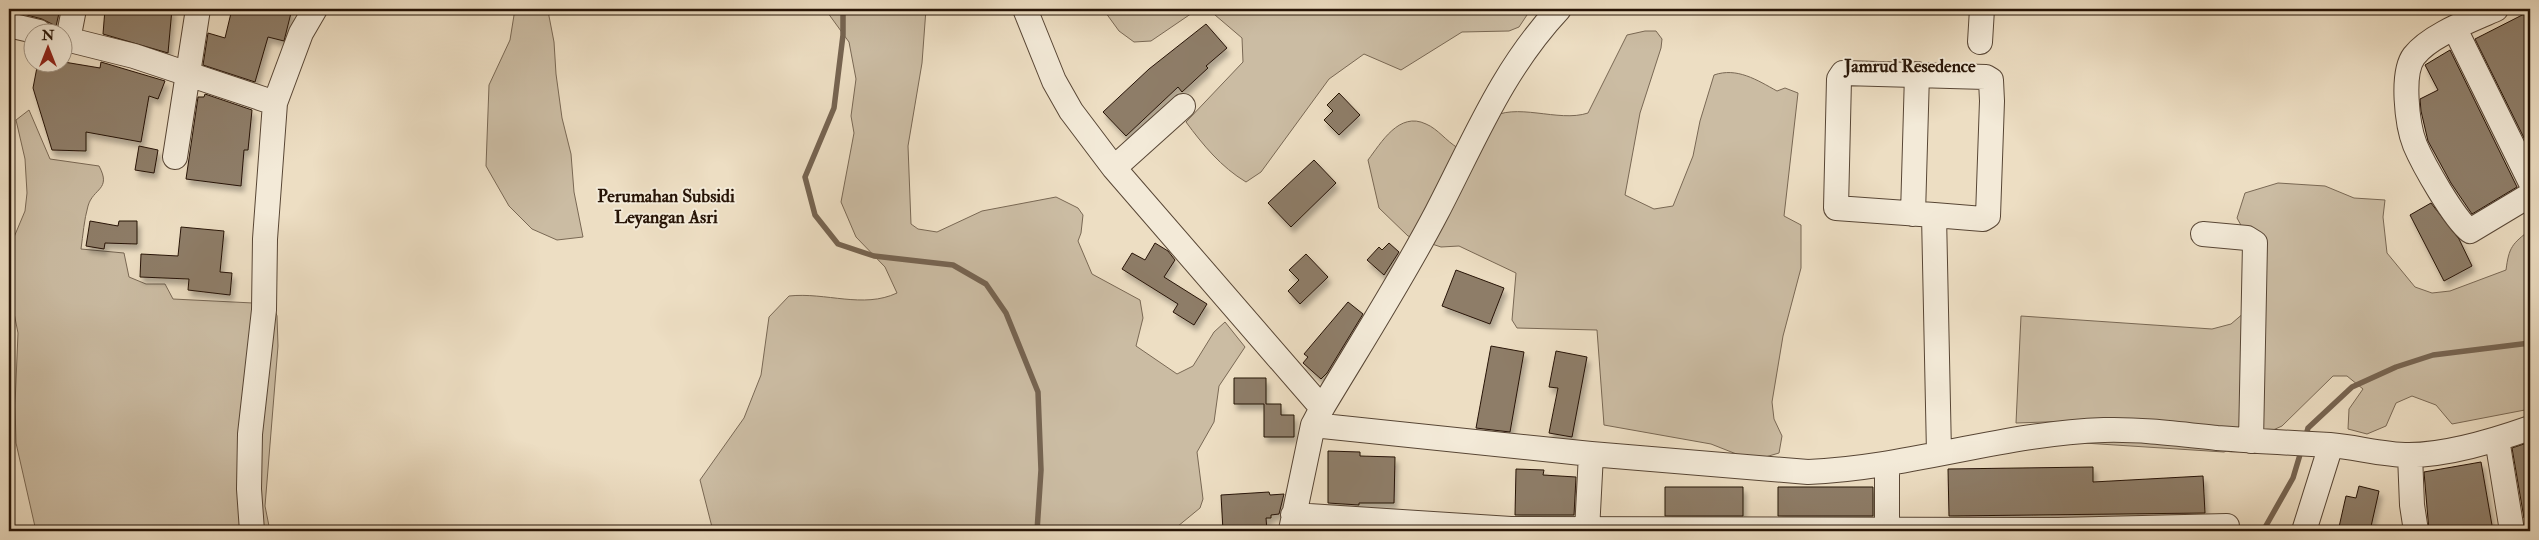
<svg xmlns="http://www.w3.org/2000/svg" width="2539" height="540" font-family="'IM FELL Double Pica',serif">
	<style>
		.green { fill: #cbbca3; stroke: #796854 }
		.lines { fill: none; stroke-linecap: round; stroke-linejoin: round }
		.stream { stroke: #766451; stroke-width: 5.5 }
		.building { fill: #8e7d68; stroke: #271406; filter: url(#shadow) }
		.minor-casing { stroke: #584635; stroke-width: 26 }
		.minor { stroke: #f3ead8; stroke-width: 24 }
		.labels { text-anchor: middle; dominant-baseline: central; stroke-width: 4; stroke-linejoin: round; paint-order: stroke }
		.neighbourhood-label { font-size: 18px; font-weight: bold; fill: #271406; stroke: #f3ead8 }
	</style>
	<defs>
		<filter id="shadow"><feDropShadow dx="3" dy="5.5" stdDeviation="2.5" flood-color="#0004"/></filter>
	</defs>
	<rect width="100%" height="100%" fill="#eddec3"/>
	<filter id="stains"><feTurbulence type="fractalNoise" baseFrequency=".004" numOctaves="4"/><feColorMatrix values="0 0 0 0 .2 0 0 0 0 .09 0 0 0 0 .02 0 0 0 .5 -.17"/></filter>
	<radialGradient id="worn" r=".72"><stop offset=".6" stop-color="#630" stop-opacity="0"/><stop offset="1" stop-color="#630" stop-opacity=".3"/></radialGradient>
	<path class="green" d="M515,9H546L548,11L554,42L556,74L562,118L571,154L574,192L583,237L557,240L532,229L509,206L486,166L489,85L510,40Z
		M825,9H926L922,63L908,146L911,224L918,229L937,232L982,211L1056,197L1078,208L1083,215L1081,233L1078,241L1092,274L1140,300L1143,318L1136,346L1177,374L1193,366L1214,332L1225,322L1245,347L1219,386L1214,422L1197,452L1203,499L1200,508L1172,531H713L700,480L744,418L761,375L769,317L789,296C826,292 863,309 897,293L885,267L856,237L841,202L854,133L851,116L856,79L849,42Z
		M1103,9H1198L1151,41L1134,42L1119,31Z
		M1208,9H1531L1519,27L1509,31L1462,32L1401,70L1364,54L1329,79L1261,172L1246,182C1221,167 1203,145 1186,122L1243,62L1242,38Z
		M1645,31H1656L1662,39L1661,48L1640,113L1625,195L1654,209L1673,206L1693,156L1700,121L1714,75C1737,67 1757,80 1777,91L1785,88L1798,93L1784,216L1801,225V268L1783,336L1772,402L1774,419L1782,436L1779,453L1762,458L1744,457L1711,444L1604,425L1597,330L1517,328L1512,320L1516,273L1459,246L1441,247L1408,236L1379,208L1368,160C1381,143 1399,111 1426,124C1438,129 1446,141 1458,148C1468,139 1478,126 1489,119C1515,101 1558,123 1588,113L1627,35Z
		M29,110L50,159L99,166C112,190 93,188 88,206C84,220 83,235 81,249L124,253L129,277L146,284H165L173,299L273,304L277,316L278,346L265,506L270,531H36L16,443L15,405L18,333L9,288V249L25,211L27,193L25,159L16,120Z
		M2278,183L2325,186L2354,198L2385,200L2383,217L2387,253L2415,287L2432,293L2450,291L2506,270C2509,247 2512,244 2530,230V409L2452,424L2436,405L2412,396L2396,403L2386,426L2367,434L2348,429L2349,409L2363,389L2347,376H2333L2282,426L2224,452L2084,443L2074,421L2016,423L2021,316L2212,329L2231,324L2245,312L2254,249L2237,218L2245,193Z"/>
	<g class="lines">
		<path class="stream" d="M843,9V35L834,108L805,177L815,215L838,244L874,256L953,265L986,284L1006,313L1038,392L1041,470L1037,531
			M2305,439L2308,428L2352,387L2396,367L2433,355L2530,343
			M2263,531L2293,478L2302,448"/>
	</g>
	<path class="building" d="M13,9H60L56,26L42,19L12,11Z
		M105,9H172L168,53L103,34Z
		M232,9H292L284,41L268,37L255,82L203,65L208,33L225,38Z
		M2530,11V150L2475,39Z
		M1206,24L1227,48L1206,66L1208,68L1182,92L1178,87L1126,136L1103,112L1149,69Z
		M2450,50L2517,187L2472,214L2451,183L2428,141L2421,111L2420,99L2438,90L2425,65Z
		M38,62H64L100,68L101,62L165,81L158,99L149,96L141,142L86,132V151L52,150L33,88Z
		M1339,93L1360,115L1339,135L1324,120L1333,111L1327,105Z
		M205,94L252,110L248,150H244L241,186L186,179L198,97H204Z
		M139,146L158,150L154,173L135,170Z
		M1314,160L1336,183L1291,227L1268,203Z
		M2431,203L2459,239L2472,266L2444,281L2410,215Z
		M90,221L118,226L119,221H137V244L105,243L104,249L86,246Z
		M181,227L224,231L220,272L232,273L230,295L188,290L189,279L140,277L141,254L178,256Z
		M1155,243L1168,251L1175,260L1164,277L1207,304L1194,325L1173,312L1178,304L1122,269L1132,253L1145,260Z
		M1389,243L1399,252L1384,275L1367,260L1379,247L1382,250Z
		M1306,254L1328,277L1300,304L1288,291L1299,280L1289,270Z
		M1456,270L1504,288L1490,324L1442,306Z
		M1348,302L1363,314L1327,373L1321,379L1303,363L1308,357L1304,354Z
		M1491,346L1524,352L1510,432L1476,428Z
		M1556,351L1587,357L1572,437L1549,433L1558,388L1549,387Z
		M1234,378H1266V404H1281V415H1294V437H1264V404H1234Z
		M2530,442V517L2524,518L2512,448Z
		M1328,451L1360,452V456L1395,457L1394,503H1359V505L1328,503Z
		M2481,462L2493,531H2429L2424,472Z
		M2093,467V482L2203,476L2205,513L1949,516L1948,469Z
		M1516,469L1544,470L1543,475L1576,477L1574,515H1515Z
		M2359,486L2379,491L2370,531L2339,527L2346,496L2356,498Z
		M1665,487H1743V516H1665Z
		M1778,487H1873V516H1778Z
		M1269,492L1270,495L1284,494L1279,514L1271,515V518H1266L1267,531H1223L1221,495Z"/>
	<g class="lines">
		<g class="minor-casing">
			<path id="minor" d="M1025,9L1054,81L1071,111L1114,168L1322,408L1313,425L1291,530
				M2496,9C2472,20 2430,35 2414,56C2401,73 2407,125 2415,145C2423,164 2454,219 2470,231L2530,195
				M9,25L39,32
				M2455,29L2530,181
				M62,38L134,56L275,103
				M68,40L74,9
				M1980,42L1982,9
				M175,157L198,9
				M1114,168L1183,106
				M1913,214L1917,74
				M1934,215L1983,219L1988,216L1992,101L1991,80L1986,77L1843,73L1839,79L1836,208L1934,215L1939,453
				M2203,234L2247,238L2255,243L2251,441
				M1322,408C1361,343 1402,279 1437,212C1475,139 1502,70 1559,9
				M1313,425L1591,454L1808,472C1908,468 2004,433 2104,430C2142,429 2179,434 2217,438C2255,441 2292,443 2330,445C2356,447 2382,455 2409,455C2448,455 2493,441 2530,428
				M2497,439L2512,531
				M2410,455L2412,505L2416,531
				M1293,515L1511,529L2058,530L2227,526
				M252,531L249,489L250,434L264,310L265,239L275,103L301,33L315,9
				M1587,531L1591,454
				M1887,531V464
				M2304,531L2331,445"/>
		</g>
		<use href="#minor" class="minor"/>
	</g>
	<g class="labels">
		<g class="neighbourhood-label">
			<text x="1910" y="66">Jamrud Resedence</text>
			<text x="666" y="196">Perumahan Subsidi<tspan x="666" dy="21">Leyangan Asri</tspan></text>
		</g>
	</g>
	<rect width="2539" height="540" fill="none" stroke="#eddec3" stroke-width="30"/>
	<rect x="10" y="10" width="2519" height="520" fill="none" stroke="#271406" stroke-width="2.5"/>
	<rect x="15" y="15" width="2509" height="510" fill="none" stroke="#271406"/>
	<g transform="translate(48 48)"><circle r="24" fill="#f3ead8" stroke="#a19484"/>
	<path d="M0-4L9 19L0 12L-9 19Z" fill="#8f2418"/>
	<text y="-8" font-size="14" font-weight="bold" text-anchor="middle" fill="#271406">N</text>
	</g>
	<rect width="100%" height="100%" filter="url(#stains)"/>
	<rect width="100%" height="100%" fill="url(#worn)"/>
</svg>
